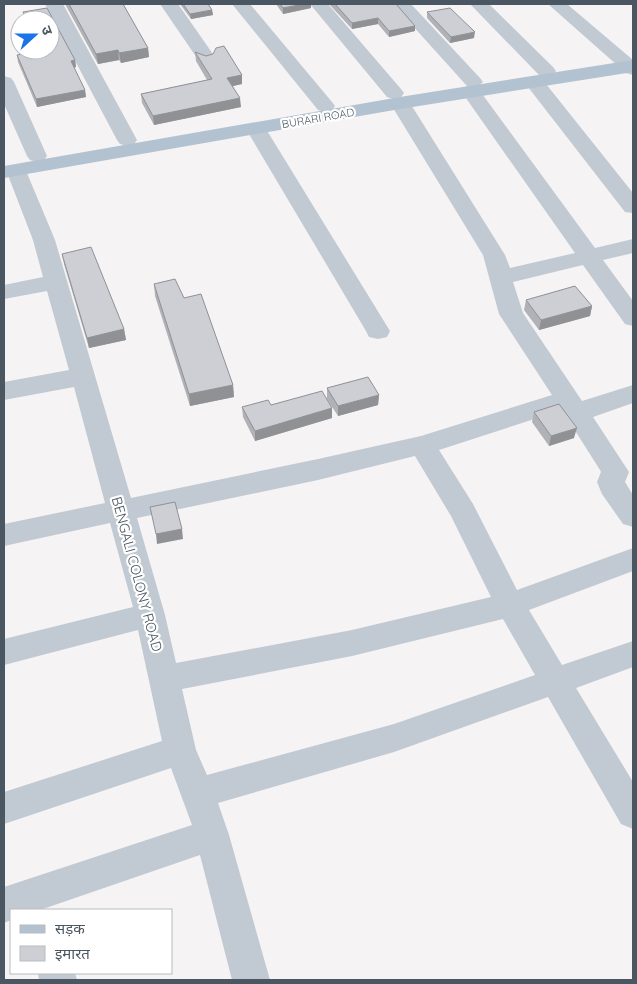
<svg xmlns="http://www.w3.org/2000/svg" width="637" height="984" font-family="Quicksand,'Noto Sans Devanagari',sans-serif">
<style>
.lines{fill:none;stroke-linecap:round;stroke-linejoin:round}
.minor{fill:#c1cad2;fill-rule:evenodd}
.major{fill:#b3c2d1;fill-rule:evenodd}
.wall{fill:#b0b2b7}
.shaded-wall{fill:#909195}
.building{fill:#cdcfd5;stroke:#909195}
.labels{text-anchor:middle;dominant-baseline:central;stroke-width:4.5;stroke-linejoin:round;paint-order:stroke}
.far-street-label{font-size:11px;fill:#4a5661;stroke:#fff}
.street-label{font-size:14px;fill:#4a5661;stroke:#fff}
</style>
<rect width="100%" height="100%" fill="#f5f3f3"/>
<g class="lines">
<path class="minor" d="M45,4h18l74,136 -3,4 -7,2 -7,-2 -3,-4z
M160,4h18l37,53 -2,4 -7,2 -7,-2z
M232,4h18l82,98 3,4 -3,4 -7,2 -7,-2z
M310,4h18l73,85 3,4 -3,4 6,2 3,4 95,152 5,13 65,-15 -114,-162 6,-5 -74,-82h18l69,74 3,4 -6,5 118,161 38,-9v14l-30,7 30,41v25l-8,-2 -42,-59 -70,17 10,31 59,88 51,-16v18l-40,14 36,55 -4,10 8,13v32l-10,-3 -21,-30 -5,-12 4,-10 -1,-2 -38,-60 -123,40 34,54 44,86 116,-42v23l-104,39 33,55 71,-24v26l-57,21 57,94v47l-12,-5 -73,-127 -154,55 -176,51 11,32 41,145h-38l-32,-125 -160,55h-29v10l-7,3v-36l188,-62 -21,-57 -167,56v-32l158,-51 -24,-111 -134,35v-26l129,-32 -23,-84 -106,23v-22l101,-21 -31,-116 -70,13v-18l65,-12 -22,-79 -43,8v-14l39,-8 -10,-37 -27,-70 4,-4 7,-2 7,2 31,74 76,258 187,-39 103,-23 131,-41 -53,-81 -16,-59 -93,-152 3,-4 -6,-2zM415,456l36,60 40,81 -139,33 -176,33 -11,-48 -28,-97 181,-38zM503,619l32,56 -141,49 -187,51 -11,-25 -14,-61 170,-33z
M470,4h19l64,63 3,4 -3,4 -7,2 -7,-2z
M548,4h19l66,56v15l-7,-2z
M4,76l7,2 3,4 33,74 -3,4 -7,2 -7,-2 -3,-4 -23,-52z
M535,77l7,2 91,114v20l-8,-1 -97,-125 -3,-4 3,-4z
M256,123l7,2 3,4 124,202 -3,6 -9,2 -9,-2 -3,-6 -120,-202 3,-4z
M38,973h37l2,7h-38z"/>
<path class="major" d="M633,60v12l-233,37 -396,69v-12l396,-69z"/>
</g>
<path class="wall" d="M65,4h58l25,44 1,9 -28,6 -2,-3 -21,4z
M180,4h28l4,6 1,5 -22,4z
M276,4h35v4l-28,6z
M329,4h67l19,22v5l-26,6 -11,-13 -26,5z
M47,8l28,52 1,7 -2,1 11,22 1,7 -49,10 -19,-45 -1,-7 20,-4 -1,-1h14v-30h-26l-1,-8z
M427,12l47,26 -24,5 -23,-25z
M195,52l47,23v9l-9,2 8,21 -87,18 -12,-22 -1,-9 66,-14 -11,-19z
M62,254l62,75 2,11 -37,8 -25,-84z
M154,284l30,14 49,87 1,12 -44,9 -35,-110z
M526,300l66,6 -2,10 -51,14 -15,-20z
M327,388l52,7 -1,10 -40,11 -11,-17z
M271,405l61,13 -77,23 -12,-24 -1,-10z
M534,412l40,26 -25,8 -17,-24z"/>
<path class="shaded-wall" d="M304,4h7v4l-28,6v-6z
M212,10l1,5 -22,4 -1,-5z
M378,18v6l-26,5v-6z
M415,26v5l-26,6v-6z
M475,32l-1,6 -24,5 1,-6z
M148,48l1,9 -28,6 -2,-10z
M118,50l1,10 -21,4 -2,-10z
M75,60l1,7 -4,1 -1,-7z
M242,75v9l-14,3 -1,-9z
M85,90l1,7 -49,10 -1,-8z
M240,98l1,9 -87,18 -1,-9z
M592,306l-2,10 -51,14 2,-10z
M124,329l2,11 -37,8 -2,-10z
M233,385l1,12 -44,9 -1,-12z
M379,395l-1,10 -40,11v-10z
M332,408v10l-77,23v-10z
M577,428l-3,10 -25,8 2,-10z
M182,529l1,10 -26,5 -1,-10z"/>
<path class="building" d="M69,4h54l25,44 -29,5 -1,-3 -22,4z
M183,4h25l4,6 -22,4z
M280,4h24l-21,4z
M335,4h61l19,22 -26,5 -11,-13 -26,5z
M47,8l28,52 -4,1 14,29 -49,9 -19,-44 21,-4v-1h12v-30h-24l-3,-8z
M450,8l25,24 -24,5 -24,-25z
M224,46l18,29 -15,3 13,20 -87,18 -12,-22 71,-15 -17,-27 11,4 7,-2 3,-6z
M91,247l33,82 -37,9 -25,-84z
M175,279l9,19 17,-4 32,91 -44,9 -35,-110z
M575,286l17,20 -51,14 -15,-20z
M368,377l11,18 -41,11 -11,-18z
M322,391l10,17 -77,23 -13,-24 26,-7 3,5z
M559,404l18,24 -26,8 -17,-24z
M175,502l7,27 -26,5 -6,-27z"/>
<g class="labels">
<g class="far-street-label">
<text transform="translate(318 118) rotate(-10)">BURARI ROAD</text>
</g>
<g class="street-label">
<text transform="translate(137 574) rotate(75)">BENGALI COLONY ROAD</text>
</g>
</g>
<rect width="637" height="984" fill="none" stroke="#4a5661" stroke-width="10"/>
<rect x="10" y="909" width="162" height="65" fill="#ffffff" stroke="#b7bbc0"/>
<rect x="20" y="925" width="25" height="8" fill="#b3c2d1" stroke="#b7bbc0"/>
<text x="55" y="934" font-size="15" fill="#4a5661">सड़क</text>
<rect x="20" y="946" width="25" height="15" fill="#cdcfd5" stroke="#b7bbc0"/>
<text x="55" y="959" font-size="15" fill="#4a5661">इमारत</text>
<g transform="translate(35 35) rotate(69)"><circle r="24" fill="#ffffff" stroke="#b7bbc0"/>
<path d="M0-4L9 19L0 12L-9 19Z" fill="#1a73e8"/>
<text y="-8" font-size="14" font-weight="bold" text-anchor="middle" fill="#4a5661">उ</text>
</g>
</svg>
